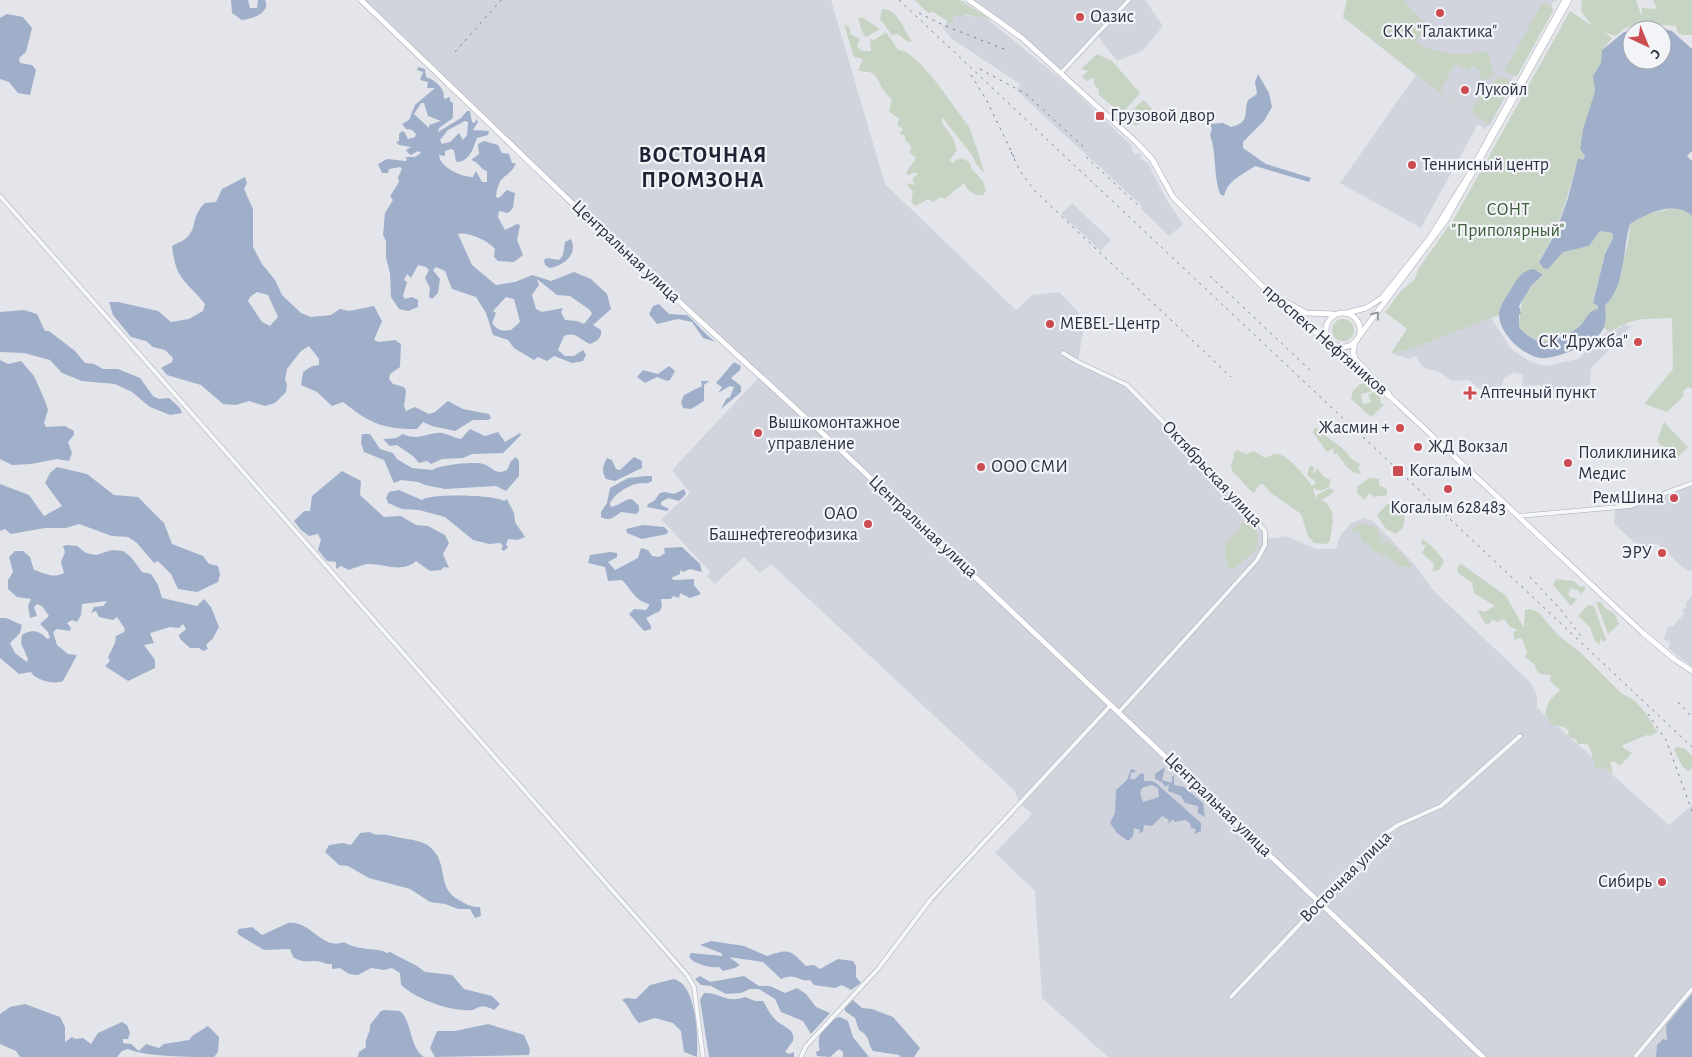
<svg xmlns="http://www.w3.org/2000/svg" width="1692" height="1057" font-family="'Alegreya Sans',sans-serif">
<style>
.built{fill:#d1d4dd}
.green{fill:#c7d4c4}
.water{fill:#9fafca;fill-rule:evenodd}
.lines{fill:none;stroke-linecap:round;stroke-linejoin:round}
.street-casing{stroke:#a8abb5;stroke-width:5}
.secondary-casing{stroke:#a8abb5;stroke-width:6}
.street{stroke:#f6f7f9;stroke-width:4}
.secondary{stroke:#fff;stroke-width:5}
.rail{stroke:#7d8394;stroke-width:1;stroke-dasharray:2.5 5;stroke-linecap:butt}
.oneway{stroke:#9598a1}
.poi-dot{fill:#cc4c52;stroke:#f3f4f8;stroke-width:2}
.labels{text-anchor:middle;dominant-baseline:central;stroke-width:4.5;stroke-linejoin:round;paint-order:stroke}
.poi-label{font-size:18px;fill:#2b3143;stroke:#f3f4f8;text-anchor:start}
.park-label{font-size:18px;fill:#3c5e39;stroke:#f3f4f8}
.street-label{font-size:18px;fill:#2b3143;stroke:#f3f4f8}
.district-label{font-size:22px;font-weight:bold;letter-spacing:1px;fill:#1d2234;stroke:#f3f4f8}
</style>
<rect width="100%" height="100%" fill="#e3e5eb"/>
<path class="built" d="M361,0h470l54,184 131,126 16,-15 27,-3 20,21 4,18 -5,31 41,18 60,57 84,91 3,11 20,-3 30,13h20l4,-13 11,-13 13,-5 9,3 42,44 18,25 98,93 6,13v12l9,8 123,109 23,-20v252h-584l-66,-59 -7,-107 -40,-38 37,-39 -12,-11 -6,-13 -243,-226 -11,9 -16,-16 -29,27 -8,-8 3,-4 -49,-53 29,-26 -18,-23 88,-94 -187,-172z
M969,0h176l18,26 -21,25 -25,10 -13,-16 -6,-10 -37,38 -23,-22z
M1347,0h212l-5,1 -3,5 2,5 -36,65h-3l-3,5 1,4 -21,39 -7,5 -6,-5 -57,104 -81,-45 76,-108 -73,-58z
M952,13l34,5 81,66 65,62 -1,3 5,6 3,-2 3,2 -3,3 9,5 18,36 17,25 -14,12 -28,-27v-4l-124,-114 3,-7 -68,-45 -9,-11z
M1072,203l39,37 -10,11 -40,-37z
M1491,318l21,32 19,12 15,4 32,-7 30,-28 12,-3 4,-4 7,3 -40,41 -1,17 -41,6 -9,-6 -18,1 1,-11 -9,-3 -10,6 -3,10 -9,1 -6,5 -17,-14 -17,1 -14,-10 -11,-2 -6,-4 -5,-9 -7,3 -18,-6 17,-3z
M1692,483v87l-3,1 -8,-5 -24,-23 -14,7 -29,-26 1,-16 16,-2z
M1692,595v72l-24,-19 2,-6 -7,-3 4,-8v-4l6,-1 11,-12 -2,-3 5,-5 -2,-2z"/>
<path class="green" d="M915,0h45l30,19 -25,-5 -4,3 -5,-2 -4,2 2,4 -3,2 -18,-11 -5,1z
M1347,0h58l7,11 14,13 -10,19c25,12 45,13 72,8l6,23 -3,4 -8,2 -5,-3 3,-6 -9,-5 -4,5 -13,-7 -15,27 38,32 -135,-106z
M1582,0h54l6,17v-9l15,1 -4,-9h39v35h-10l-4,-2 -2,-7 -22,-2 -21,2 -8,2 -9,8 -13,-4 9,6 -10,12 -1,13 -8,13 2,15 -12,38 -3,20 5,7 -2,4 -5,-2c-10,35 -18,71 -38,101l1,8 7,2 15,-17 26,-6 11,-15 12,2 1,5 -8,16 -12,49 5,3v4c-9,3 -11,8 -17,15 -6,6 -13,8 -21,12 -18,10 -27,3 -41,-10 2,-22 1,-35 23,-50l1,-4 -42,34 -2,8 -91,35 -17,3 16,-24 -22,-17 15,-20 14,-12 5,-12 36,-51 115,-206 22,15 -11,-15z
M1543,2l9,5 1,4 -36,65h-3l-10,-5z
M882,9c17,0 21,21 30,32l-1,1 -5,-1 -8,-7 -6,1c-5,-6 -7,-11 -12,-15z
M862,17l18,12 -14,8c-5,-4 -6,-12 -8,-19z
M844,24l6,4v6l10,5 -3,7 5,5h9l-1,-12 4,1 12,-8 12,18c20,-1 59,62 70,75 2,3 16,43 16,48l-8,-9 -4,-9 -30,-38v6l11,15 4,12 -8,11 5,2 1,-3 8,-2 7,5 2,6 11,12 3,10 -3,4h-7l-8,-5 -4,-7 -19,16 -4,-2 -8,5 -5,-3 -12,7 -5,-4 2,-11 -6,-5 2,-3 6,2 -3,-6 6,-5 -3,-2 -7,3 -2,-2 10,-15 -7,-6 3,-5 -7,-7v-5l-6,-1 4,-5 -6,-4 2,-7 -10,-6 3,-13c-12,-8 -12,-21 -19,-25 -5,-4 -10,-1 -15,-4l5,-11 -9,-2z
M1097,54l15,7 28,32 -18,21 -23,-19v-5l-5,-6v-5l-3,-1 -4,3 -5,-4 6,-6 -7,-2z
M1501,76l8,3 3,6 -23,39 -15,-10 -2,-4 12,-22z
M1144,100l9,10 -2,2 3,2 1,3h-8l-1,-7 -3,11 -7,5 -8,-8v-5z
M1673,208l12,3 7,5v173l-3,-2 -5,3 -1,7 -16,15 -23,-8 29,-35 -1,-51c-15,1 -36,-1 -49,7 -5,2 -9,5 -15,6l-5,-4 3,-9 -1,-13 8,-9 15,-53 2,-19 14,-9z
M1332 330a11 11 0 1 1 22 0a11 11 0 1 1-22 0Z
M1366,383l6,5 -2,4 -9,2 2,10 8,-2 -3,-7 8,-4 5,7 -1,4 4,3 -13,12 -20,-18 2,-8 7,-7z
M1664,422l24,25 -13,13 -18,-19z
M1314,428h3c9,9 16,13 25,20 5,4 9,13 17,15l1,2 -2,2 3,7c-11,0 -18,-12 -24,-21l-4,1 1,-6 -7,4 -14,-19z
M1237,450l9,4 8,-3 11,7c4,-1 8,-4 11,-4 10,-2 31,24 36,32l4,-4 -9,-7 3,-10 4,2 -1,8 4,-7 7,9 7,3 -2,7 -9,4 -7,-3 3,11 1,-4 13,-7 5,3 -14,10 5,1 6,10 1,9 -3,20 -3,3 -13,-1 -6,-7 -7,-22 -31,-22 -7,-8 -4,1 -5,8 -3,-2 -19,-20 -1,-7 3,-6 -1,-5z
M1369,478l10,1v6l8,4v6l-13,2 -5,-4 -4,7 -8,-7v-6z
M1387,504h7l11,13 -2,11 -7,6 -10,-5 -9,-14z
M1242,522h4l11,10c4,14 -2,20 -13,28 -5,4 -7,8 -14,9 -3,-4 -3,-6 -4,-11 -4,-23 12,-20 16,-36z
M1359,523l18,4 2,7 6,5 -6,-1 1,6 6,-2 9,4 2,6h4l11,14 -5,3 -1,-3h-6l-9,-7 -18,-8 -5,-8h-6l-3,-13 -3,4 -5,-2 3,-5z
M1421,539c6,1 22,18 23,23l-5,8 -6,1 1,-7 -12,-11 4,-8h-4z
M1461,564l45,32 18,32 1,-18 5,-1 8,3 20,23 23,18 40,40 13,7 11,12 11,18h3l-8,6 -4,-1 -24,10 -1,2 10,6 -12,13 -6,-5 -4,2 3,11 -11,-7 -6,3 -6,-22 -3,-4h-10v-4l-10,-4 2,-5 -5,-4 -12,-2 -7,-12 4,-12 11,-11 -10,-9 1,-6 -11,-1 -4,-4 -1,-5 -10,-8 2,-5 -6,-15 -6,3 -2,-7 4,-3 -7,-3 -6,-8 -6,3 -6,-2 -4,5 -4,-3 -7,-13 7,3 11,-6 -21,-13 -2,-10 -14,-10 -1,-5z
M1556,579l18,2 6,6 5,-1v4l-5,5 -1,-4 -8,-3 -3,6 2,3 7,2 -6,7 -18,-21z
M1596,602h6c2,8 6,7 11,11 4,3 4,7 6,11l-11,10z
M1588,605l6,1 12,34 -4,2 -1,-5 -2,8 -5,-6 -4,-12 -12,-11z
M1677,747l7,1 8,8v12l-4,3 -6,-5 -8,-17z"/>
<path class="water" d="M231,0h17l2,8h7l1,-8h7c6,13 -13,19 -23,20l-10,-7z
M7,14l16,3 9,11 -6,24 -7,6 1,5 12,2 4,5 -6,25 -12,-2 -9,-11 -9,-3v-61z
M1652,26l20,5 20,18v102l-5,5 5,5v55c-17,-16 -45,-3 -62,8 -7,22 -5,65 -25,81 1,9 2,17 -3,26 -8,13 -48,29 -62,27 -18,-3 -40,-24 -41,-43 0,-8 7,-18 11,-24 6,-11 12,-21 24,-22l9,6 -12,11 -12,20 2,7 -2,2v12c13,14 24,20 42,10 7,-4 14,-6 20,-12 6,-7 7,-14 17,-16v-3l-5,-3 12,-49 8,-16 -1,-5 -12,-2 -11,15 -26,6 -15,17 -5,-1 -4,-6 16,-28 13,-36 10,-40 5,2 2,-4 -5,-7 3,-20 12,-38 -2,-15 8,-13 1,-13 22,-18zM1632,30h30v30h-30z
M418,67l7,2 1,8c10,4 19,11 18,22l6,-2v4l3,2v15l-14,10 -1,4 23,-14 6,-7h3l2,11 3,1 1,-4 2,3 -5,8 16,1 -1,4 -11,3c-4,10 -7,24 -21,24l-2,-12 -3,-1 -6,2v5l-6,-1c1,13 23,22 34,22l3,-6 6,11h5v-11c-7,-2 -8,-9 -16,-11l8,-6 -1,-10 6,-3 14,4 4,8 7,1 3,9h4c-7,17 -17,8 -20,34l3,1 8,-8 8,3 -2,15 -5,5 -9,-2 -1,6 7,13 12,-6 3,1 -3,15 6,15 -9,7 -16,-1 -4,-4 1,-8c-6,-8 -28,-18 -37,-15l14,31 24,20 19,-3 17,-7 19,6 23,-9 17,7 16,15 4,15 -18,16 8,5c1,8 -4,11 -11,14 -10,-4 -14,-13 -26,-8l-6,14 7,6h9l9,-6 3,5 -3,6 -11,2 -18,-7 -7,5 -9,-4 -4,3 -20,-12 -6,-8 -15,-5 -7,-22 -10,-16 -24,-8 -7,-18 -9,-4 -3,3 7,9 -2,14 -6,6 -3,-2 1,-9 -5,-10 4,-8 -3,-3 -8,-2 -7,13 -4,-4 -3,6 3,2 -4,14 2,3 7,-2 6,3v7l-10,4 -9,-2 -8,-12 -1,-24 -4,-15v-17l-3,-6 2,-22 8,-13 -3,-4 9,-14 -1,-5 4,-8 -2,-2 -11,2 -1,4h-6l-4,-9 9,-5 19,2 1,-2 -2,-2h10l6,-4 -3,-2 -7,4 -3,-2 -2,-3 5,-3 -12,-2 -3,-3 3,-1v-7l3,-3 3,2 3,6 7,-2 1,-3 -4,-4 -6,-1 -4,-5 7,-4 6,-15 20,-17h-8l1,-6 -8,-2 3,-8 -6,-2zM421,103h3l4,13 13,5 -12,4v3l-15,-14zM465,121l3,1 -1,13 -4,5 -4,-7 -9,9 -8,2 -2,-4 8,-10zM537,279l20,16 13,1 20,14 2,4 -8,10 -7,-3 -12,-1 -4,-8 2,-4 -21,4 -6,-3 -4,-14 7,-10zM506,297l8,2 6,23 -9,8c-9,1 -13,1 -19,-7l4,-10 -3,-2z
M1258,74l11,19 3,14 -8,14 -21,21v6l23,16 45,14 -2,4 -54,-16c-13,9 -27,14 -31,30l-4,-2c-7,-19 -3,-40 -10,-59l2,-7 -4,-4 15,-1 8,4c20,-5 12,-13 17,-27l9,-6 -2,-12z
M245,177l2,6 -3,6 9,20v38l9,17 13,16 7,15 19,18 10,4 20,-2 9,-6 9,2 25,-5 8,15 -8,19 5,2 16,-2 6,4 -1,23 -10,7 -1,5 4,5 11,3 2,4 -2,15 2,5 9,-4 14,7 6,-2 13,-11 15,8 26,5 2,4 -3,2h-15l-18,11 -23,-5 -9,-4 -6,7h-4c-32,0 -46,-8 -70,-27l-11,4 -15,-14 -16,-7 2,-13 9,-6 7,-1v-6l-10,-13 -8,5 -14,18 -2,10 2,6 -1,7 -11,11 -10,3 -16,-5 -13,4 -13,-1 -22,-19 -34,-10 -6,-7 11,-6 1,-4 -8,-8 -12,-3 -7,-6 -15,-4 -18,-22 -4,-13h9l40,9 13,11 18,-3 14,-8 2,-7c-20,-25 -29,-23 -33,-58 6,-4 12,-4 17,-11 8,-9 2,-18 16,-32l11,-1 6,-13zM257,292l11,3 10,22 -8,9 -8,-4 -14,-21 2,-4z
M571,239c7,16 -7,26 -21,29l-5,-3 -1,-5 3,-2 12,2 4,-5 2,-13z
M659,304l10,10 18,1c11,9 17,19 29,27l-13,-4 -11,-16 -14,-3 -21,5 -8,-10 4,-8z
M24,310l13,4 8,17h4l26,20 10,12 9,1 9,5h15l22,9 13,18 6,3 10,-1 11,10 2,5 -12,2 -20,-8 -18,-15 -17,-8 -33,-3 -20,-8 -12,-13 -26,-7 -24,-1v-40z
M0,360l8,4 13,-3 13,15 11,25 3,9 -4,13 2,4 19,-1 9,5v4l-6,7 4,11 -3,8 -12,-2 -26,5 -19,1 -12,-6z
M734,362l7,4 -1,4 -9,8 10,8v6l-20,17 5,-10 4,-2 4,-10 -4,-1 -12,7 4,-6 -6,-4z
M669,366l6,5 -5,9 -3,1 -10,-4 -12,6 -8,-6 6,-7 15,4z
M701,381h8l-5,4v16l-13,8 -8,-1 -2,-6 3,-7 18,-9z
M470,429l15,7 13,-4 7,10 15,-9 1,2 -18,18 -31,1 -9,4 -21,1 -11,5 -4,-3 -8,2 -5,-6 -17,-12 -7,1 -7,-7 13,-1 7,-4c16,8 28,-3 39,-1 6,1 12,5 19,6z
M362,434h8l10,15 13,4 4,6 15,9 20,2c7,-5 47,-10 54,-5 8,4 10,10 21,5l4,-9 5,-4 3,4v15l-13,15 -10,-5 -51,3 -20,-4 -7,-3 -17,-2 -7,3 -10,-23 -20,-8 -3,-9z
M634,457l8,4v7l-27,13 -9,-2c-5,-8 -3,-14 1,-21l5,2 4,9 4,1z
M57,467l30,7 27,21 24,2 26,26 8,21 31,12 6,8 9,2 2,8 -2,8 -21,10 -19,-3 -7,-15 -13,-13 -4,2 -17,-20 -9,-6 -16,-1 -33,-12 -13,4h-21l-34,6 -6,-5 -5,2v-47l29,11 15,21 18,-10 -17,-23 5,-10z
M342,471l19,10 -1,14 24,22 17,-1 15,9 12,1 17,9 4,8 -6,11 6,14 -5,-1 -3,3 -11,1 -14,-10c-15,13 -32,2 -49,3 -5,1 -13,4 -18,6l-8,-4 -5,3v-7l-9,-1 -9,-11 3,-10 -3,-6 -9,2 -8,-6 -7,-9 10,-10h6l2,-15z
M646,476h6v5c-6,4 -10,1 -16,3 -9,2 -23,11 -26,20l1,3c8,-1 13,-8 21,-8l7,7v5l-3,3 -15,-2c-7,5 -11,10 -20,5v-5l6,-9 3,-15 18,-10z
M684,489l2,5 -7,7 -11,-3 -7,4v3l8,4 -2,2 -20,-4 1,-3 6,-3 6,-8 5,-1 9,2z
M399,490l23,10c8,-7 74,-5 82,1l3,-2 7,14 1,9 10,15 -8,3 -9,-1 -2,6 2,2 -4,4 -3,-2 2,-3 -3,-3 -11,1 -16,-4 -28,-23 -26,-7 -17,-1 -14,-6 -2,-5 3,-6z
M643,525l21,2 4,4 -1,3 -25,5 -15,-6 -1,-4z
M67,545l10,1 9,7 10,2 16,-5 11,1 8,6 11,15 9,2 7,11 4,13 35,8 7,-7 7,8 8,20 -6,11 -7,7 2,4 -5,2 -4,-3h-9l-10,-9 -1,-4 7,-6 -3,-5 -4,4 -9,-1 -20,6 4,10 -10,2 11,15v8l-27,13 -23,-15 5,-5 -2,-4 7,-14 1,-7 8,-4 1,-3 -8,-12 -4,3 -14,-3 -3,-6 -5,2 3,-6 9,-1 4,-5 -25,3 -1,11 -4,7 -5,-2 -5,3 4,5 -1,3 -13,-2 -4,3 4,13 11,9 9,1 -14,26c-8,4 -28,-1 -32,-9l-12,2 -19,-16v-40h6l16,7 -2,8 -10,10 5,10 12,9 1,-3 -7,-16 1,-8c8,-6 18,-5 25,4l3,-1 -2,-6 -8,-8 9,-8 -7,-10 -5,-2 -3,3 3,9 -7,2 -2,-12 3,-7 -14,-2 -9,-8v-9l5,-8 -4,-15 6,-6h8l7,6 4,13c11,3 18,9 30,3l-3,-11 4,-10 -2,-6z
M682,547l18,17 2,8 -12,-3 -7,3 -3,-2v4l-9,4 3,2 20,-1v6l7,9 -11,4 -10,-5 -1,5 -6,-2 -2,3h-10l1,7 -2,5 -14,7 5,8v3l-7,2 -15,-17 5,-5 12,1 3,-4v-2c-15,-4 -17,-14 -27,-24l-14,1 -3,-14 -17,-4 2,-8 20,-3 7,1v4l-9,5 7,8 23,-12 3,-10 7,2 4,6 7,1 6,-4 -1,-5z
M1165,767l-3,13 10,3v-6l2,-2v10l10,2 19,16 2,14 -7,-4v-7l-13,-3 -4,-7 -13,-5 1,-7 -4,3 -3,-5 -7,-3v-5z
M1131,769l6,2 -6,2 -1,6h5l6,-6 3,1v7h8l4,2 45,40v8l-7,3 2,-5 -5,-1 -1,-5 -5,-3 -10,2 -2,-3 -5,5 1,-4 -7,-4 -10,10 -8,-1 -1,7 -4,1 1,-3 -6,-2 -1,8 -5,5 -11,-8 -7,-10 5,-10 1,-23 11,-10zM1152,785l6,3 1,9 -16,5 -3,-9 2,-5z
M370,832c7,5 11,1 18,3 13,4 33,4 42,12 20,17 5,40 29,53 7,4 13,8 21,7l1,9 -6,2 -5,-9h-12l-13,-5 -15,-2 -20,-13 -41,-11 -21,-12 -9,-1 -14,-13 4,-7 14,-2 8,2 9,-12z
M288,923c23,-3 34,28 56,19 16,10 34,5 43,11l3,-1 27,14 8,6 27,3 12,14 28,7 8,8 -6,6c-10,-5 -12,-5 -21,0 -22,2 -55,-10 -72,-25l-1,-12 -8,-5 -8,2 -13,-2 -13,7 -9,-1 -9,-6 -8,1v-5c-7,1 -10,-3 -16,-3 -9,0 -13,2 -23,-4l-3,-8 -26,1 -25,-15 -2,-3 2,-3 13,-2 10,8z
M711,941l33,5 23,10c23,-8 23,-6 39,10l8,-1 6,4 18,-10 15,2 3,5v11l5,6 -10,7 -9,-5 -7,3 -21,-3 -4,-5c-13,2 -12,-8 -29,-1l-18,-17 -34,-5 11,8 -5,3 -12,3 -4,-4c-9,1 -18,-2 -26,-6l-4,-4 2,-4 32,3 -2,-3 -21,-8z
M700,976l10,6 34,-6 15,10h11l15,7 12,-5 9,6 10,13 14,6 -19,21 -8,-13 -22,-9 -6,-13 -16,-10h-9l-9,4 -15,1 -15,-8 -10,-1 -6,-6z
M674,979c23,6 24,58 23,78l-13,-5 -3,-21 -8,-8 -18,-5 -16,5c-8,-8 -9,-16 -17,-23l4,-2 10,1 14,-14z
M704,993c17,-1 21,11 41,4l10,4h8c4,6 6,12 11,17 6,9 22,9 19,23l-8,11 4,2 5,-2v5h-85l-9,-57z
M1692,994v63h-36l1,-12 6,-6 4,1 -1,-15z
M853,1000l9,8 10,1 21,8 27,31 -6,9h-13l-2,-2 -26,-4c-7,-10 -1,-13 -14,-21l-4,-12 -10,-7v-3z
M25,1004l35,13 5,10v15l7,-5 3,2 8,-1 8,6 7,-11 24,-11 5,3 3,8 -2,6h-5v4l8,1 8,7 7,-7 13,4 5,-4 25,-4 3,-4 16,-10 11,11 -1,15 -4,5c-24,0 -67,0 -86,-8l-6,2 -5,6h-97l-4,-6 -16,-7v-30l10,-7z
M385,1010l15,1c13,12 9,36 24,46h-66l1,-5 7,-5c-2,-8 5,-14 4,-22l11,-14z
M840,1017l8,4 5,16 16,20h-26v-5l-4,-3 -9,8 -13,-1 -1,-4 4,-2c-5,-12 5,-30 20,-33z
M488,1024l36,11 6,14 -1,6 -94,2 -5,-9 7,-17h18z"/>
<g class="lines">
<defs>
<path id="street" d="M1061,73l68,-73
M0,196l687,779 7,12 9,70
M1063,353l15,9 49,23 104,106 34,40v14l-8,15 -138,152
M1517,516l114,-10 61,-23
M1231,997l154,-163 13,-9 43,-19 79,-70
M801,1057l5,-11 72,-77 53,-70 180,-194
M1635,1057l57,-68"/>
<path id="secondary" d="M361,0l212,204 272,250 638,603
M969,0l53,38 114,104 16,17 21,38 88,88 135,117 247,231 31,26 18,12
M1284,301l22,12 28,1
M1326 330a17 17 0 1 1 34 0a17 17 0 1 1-34 0Z
M1346,313l20,-5 16,-10 47,-59 38,-61 98,-178
M1357,339l89,-119 123,-220
M1355,342l-2,10 2,7 34,35"/>
</defs>
<use href="#street" class="street-casing"/>
<use href="#secondary" class="secondary-casing"/>
<use href="#street" class="street"/>
<use href="#secondary" class="secondary"/>
<path class="rail" d="M899,0l793,747
M919,13l24,12 66,26
M455,52l46,-52
M980,69l46,25 61,56
M971,75l15,24 28,58
M1011,152l9,19 15,20 196,186
M1086,157l55,51
M1210,276l101,95
M1530,577l31,33 20,26
M1678,702l14,15
M1648,714l18,26 26,71"/>
</g>
<defs><path id="oneway-chevron" d="M-2-3.5L2.5 0L-2 3.5" fill="none" stroke-width="1.6" stroke-linecap="round" stroke-linejoin="round" transform="scale(1.25)"/></defs>
<use class="oneway" href="#oneway-chevron" transform="translate(1376 315) rotate(-52)"/>
<g class="poi-dot">
<circle cx="1440" cy="13" r="5"/>
<circle cx="1080" cy="17" r="5"/>
<circle cx="1465" cy="90" r="5"/>
<rect x="1095" y="111" width="10" height="10" rx="2.5"/>
<circle cx="1412" cy="165" r="5"/>
<circle cx="1050" cy="324" r="5"/>
<circle cx="1638" cy="342" r="5"/>
<path d="M1467.5 385.5h5v5h5v5h-5v5h-5v-5h-5v-5h5z"/>
<circle cx="1400" cy="428" r="5"/>
<circle cx="758" cy="433" r="5"/>
<circle cx="1418" cy="447" r="5"/>
<circle cx="1568" cy="463" r="5"/>
<circle cx="981" cy="467" r="5"/>
<rect x="1392" y="465" width="12" height="12" rx="2.5"/>
<circle cx="1448" cy="489" r="5"/>
<circle cx="1674" cy="498" r="5"/>
<circle cx="868" cy="524" r="5"/>
<circle cx="1662" cy="553" r="5"/>
<circle cx="1662" cy="882" r="5"/>
</g>
<g class="labels">
<g class="poi-label">
<text x="1090" y="17">Оазис</text>
<text x="1440" y="32" text-anchor="middle">СКК "Галактика"</text>
<text x="1475" y="90">Лукойл</text>
<text x="1110" y="116">Грузовой двор</text>
<text x="1422" y="165">Теннисный центр</text>
<text x="1060" y="324">MEBEL-Центр</text>
<text x="1628" y="342" text-anchor="end">СК "Дружба"</text>
<text x="1480" y="393">Аптечный пункт</text>
<text x="768" y="423">Вышкомонтажное<tspan x="768" dy="21">управление</tspan></text>
<text x="1390" y="428" text-anchor="end">Жасмин +</text>
<text x="1428" y="447">ЖД Вокзал</text>
<text x="1578" y="453">Поликлиника<tspan x="1578" dy="21">Медис</tspan></text>
<text x="991" y="467">ООО СМИ</text>
<text x="1409" y="471">Когалым</text>
<text x="1664" y="498" text-anchor="end">РемШина</text>
<text x="1448" y="508" text-anchor="middle">Когалым 628483</text>
<text x="858" y="514" text-anchor="end">ОАО<tspan x="858" dy="21">Башнефтегеофизика</tspan></text>
<text x="1652" y="553" text-anchor="end">ЭРУ</text>
<text x="1652" y="882" text-anchor="end">Сибирь</text>
</g>
<g class="park-label">
<text x="1508" y="210">СОНТ<tspan x="1508" dy="21">"Приполярный"</tspan></text>
</g>
<g class="street-label">
<text transform="translate(626 252) rotate(43)">Центральная улица</text>
<text transform="translate(1325 340) rotate(41)">проспект Нефтяников</text>
<text transform="translate(1212 474) rotate(47)">Октябрьская улица</text>
<text transform="translate(923 527) rotate(43)">Центральная улица</text>
<text transform="translate(1218 805) rotate(44)">Центральная улица</text>
<text transform="translate(1346 877) rotate(-45)">Восточная улица</text>
</g>
<g class="district-label">
<text x="703" y="155">ВОСТОЧНАЯ<tspan x="703" dy="25">ПРОМЗОНА</tspan></text>
</g>
</g>
<g transform="translate(1647 45) rotate(136)"><circle r="24" fill="#f3f4f8" stroke="#a3a6b0"/>
<path d="M0-4L9 19L0 12L-9 19Z" fill="#cc4c52"/>
<text y="-8" font-size="14" font-weight="bold" text-anchor="middle" fill="#2b3143">С</text>
</g>
</svg>
